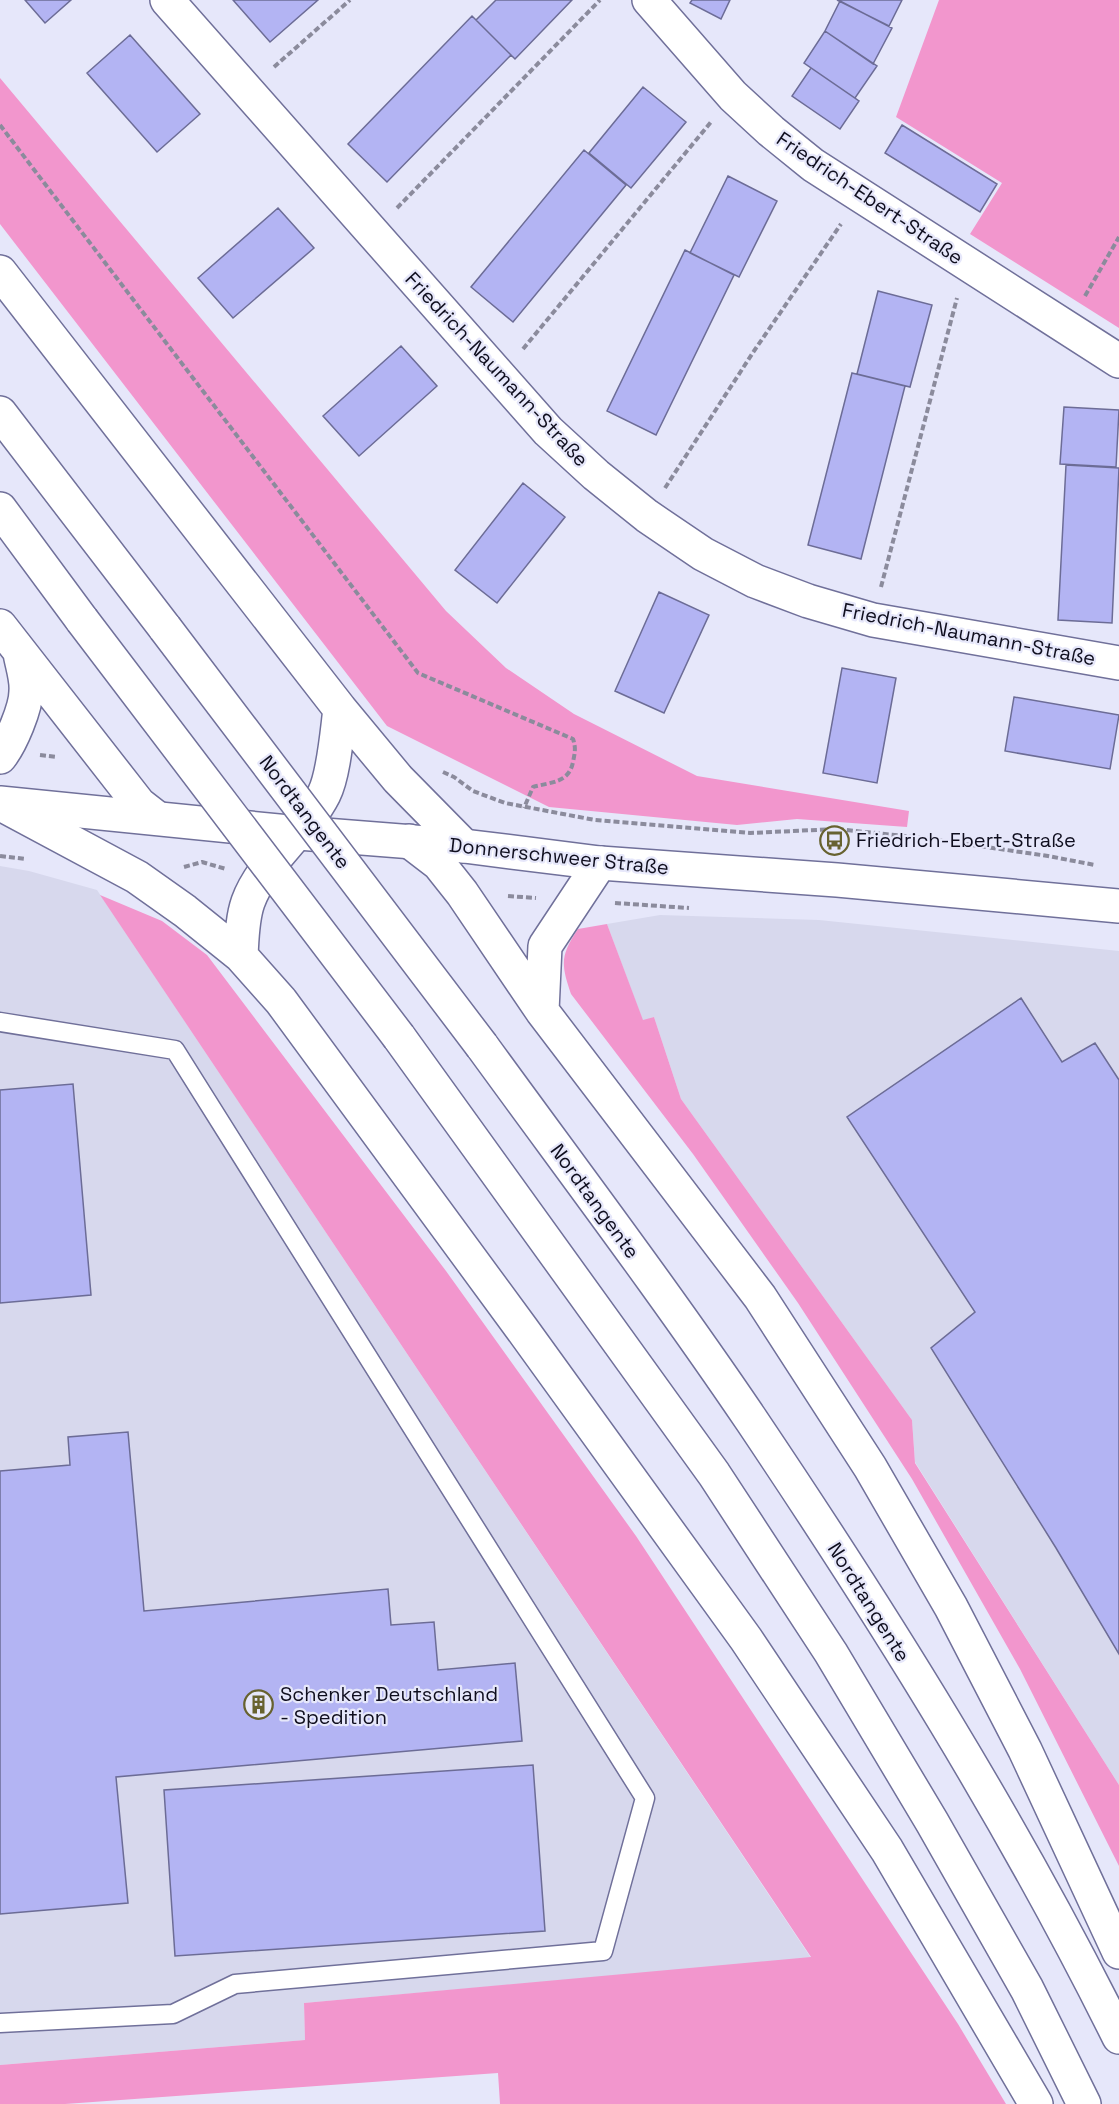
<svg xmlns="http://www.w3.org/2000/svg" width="1119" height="2104" font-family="'Space Grotesk',sans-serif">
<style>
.built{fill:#d7d8ed}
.green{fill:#f296cd}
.building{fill:#b3b4f3;stroke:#6c6c96;stroke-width:1.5}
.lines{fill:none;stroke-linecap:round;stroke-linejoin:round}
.service-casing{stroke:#70709a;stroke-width:21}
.minor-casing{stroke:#70709a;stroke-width:36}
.secondary-casing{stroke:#70709a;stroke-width:36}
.trunk-casing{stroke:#70709a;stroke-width:36}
.path{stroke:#8b8b9c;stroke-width:4;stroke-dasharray:6 3;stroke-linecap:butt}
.service{stroke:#fff;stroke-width:18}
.minor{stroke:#fff;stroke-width:33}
.secondary{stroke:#fff;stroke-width:33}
.trunk{stroke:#fff;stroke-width:33}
.trunk-bridge-casing{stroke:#70709a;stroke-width:36;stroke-linecap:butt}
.trunk-bridge{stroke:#fff;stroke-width:33}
.labels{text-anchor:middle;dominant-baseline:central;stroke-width:4.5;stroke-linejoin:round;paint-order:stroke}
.street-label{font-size:20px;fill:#0f0e1e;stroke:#e6e7fa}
.poi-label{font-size:20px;fill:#0f0e1e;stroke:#e6e7fa;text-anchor:start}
</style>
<rect width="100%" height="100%" fill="#e6e7fa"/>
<path class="built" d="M0,866l29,5 68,19 714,1068 -507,45 1,37 -305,25z
M660,915l159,5 300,31v834l-204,-323 -3,-42 -231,-321 -27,-82 -11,4 -36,-97z"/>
<path class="green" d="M939,0h180v328l-149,-94 32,-51 -106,-66z
M0,78l446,533 60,57 68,46 123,62 212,35 -2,16 -110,-8 -60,6 -188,-18 -162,-81 -387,-502z
M100,895l62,26 45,34 239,316 190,265 322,488 48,80h-506l-2,-31 -433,31h-65v-39l305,-25 -1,-37 507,-46z
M607,924l36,96 11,-3 27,82 231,321 3,43 204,322v81l-99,-197 -108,-190 -114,-176 -105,-149 -122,-160c-10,-30 -11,-38 7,-65z"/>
<path class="building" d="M25,0h46l-26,23z
M233,0h85l-48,42z
M496,0h76l-57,59 -39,-39z
M692,0h38l-9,19 -31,-16z
M837,0h65l-13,26z
M840,1l52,27 -19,36 -48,-33z
M472,16l39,39 -124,127 -39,-38z
M825,31l52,35 -22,32 -51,-35z
M130,35l70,79 -43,38 -70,-79z
M811,68l48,33 -19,28 -48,-33z
M643,87l43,35 -55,66 -42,-35z
M902,125l95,59 -17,28 -95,-59z
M584,150l42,35 -113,137 -42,-35z
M728,176l49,25 -38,76 -49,-24z
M278,208l36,40 -81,70 -35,-40z
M685,250l49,25 -78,160 -49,-24z
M878,291l54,14 -22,82 -53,-13z
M401,346l36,40 -78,70 -36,-40z
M852,373l53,13 -44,173 -53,-14z
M1064,407l55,3 -3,57 -56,-3z
M1066,465l53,3 -7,155 -54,-3z
M523,483l42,34 -68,86 -42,-33z
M659,592l50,23 -45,98 -49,-22z
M842,668l54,10 -19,105 -54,-10z
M1014,697l105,18 -9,54 -105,-18z
M1021,998l41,64 33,-19 24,37v574l-63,-106 -125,-200 44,-36 -128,-195z
M73,1084l18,211 -91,8v-213z
M128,1432l16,179 244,-22 3,36 43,-3 4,48 77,-7 7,78 -406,36 12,126 -128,11v-443l70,-6 -2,-28z
M533,1765l12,166 -370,25 -11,-166z"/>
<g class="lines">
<defs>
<path id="service" d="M0,1022l175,28 470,748 -42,153 -368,33 -62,30 -173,9"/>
<path id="minor" d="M167,0l381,431 48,44 51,41 56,38 52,27 53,20 65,19 246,43
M649,0l84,96 38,35 42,34 306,196"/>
<path id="secondary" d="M0,803l299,30 165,13 136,17 237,17 282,26"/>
<path id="trunk" d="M0,272l340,437 58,70 66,67
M0,413l165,215
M0,509l82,111
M0,626l139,178 18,14
M0,757c11,-14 26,-49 26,-66 1,-12 -4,-26 -6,-38
M1,804l136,73 48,34 56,45 40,45 241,328 224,310 141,211 149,254
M409,841l30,23 23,29 80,118 218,286 110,170 81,140 74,143 94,202
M241,956c1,-17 1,-37 7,-54 14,-39 56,-69 76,-108 10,-20 13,-62 16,-85
M542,1011l3,-65 55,-83
M399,1037l315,437 117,179 101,169 95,167 57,115
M482,1046c91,125 184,248 270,375 133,198 261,402 367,616"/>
</defs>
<use href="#service" class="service-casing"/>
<use href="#minor" class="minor-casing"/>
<use href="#secondary" class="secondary-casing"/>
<use href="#trunk" class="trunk-casing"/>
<path class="path" d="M274,67l76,-67
M0,125l418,548 155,66c3,9 2,13 0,23 -4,21 -22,20 -40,25l-9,21
M397,208l203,-208
M1085,296l34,-59
M523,349l188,-227
M665,488l89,-137 87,-127
M881,587l76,-289
M40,755l17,2
M443,772l11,5 19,14 32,12 90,17 155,13 86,-4 88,9 124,18 47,9
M0,856l26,3
M184,867l18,-5 24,7
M508,896l28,2
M615,903l74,5"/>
<use href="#service" class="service"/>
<use href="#minor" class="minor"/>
<use href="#secondary" class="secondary"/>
<use href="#trunk" class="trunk"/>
<defs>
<path id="trunk-bridge" d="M82,620l317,417
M165,628l317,418"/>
</defs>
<use href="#trunk-bridge" class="trunk-bridge-casing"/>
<use href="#trunk-bridge" class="trunk-bridge"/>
</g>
<defs>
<symbol id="bus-ring" viewBox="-11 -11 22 22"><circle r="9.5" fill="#e6e7fa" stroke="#67622f" stroke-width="1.5"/><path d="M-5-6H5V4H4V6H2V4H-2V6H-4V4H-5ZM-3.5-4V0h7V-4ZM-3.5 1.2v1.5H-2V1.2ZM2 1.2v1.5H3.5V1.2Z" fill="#67622f"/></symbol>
<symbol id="building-ring" viewBox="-11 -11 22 22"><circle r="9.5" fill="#e6e7fa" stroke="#67622f" stroke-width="1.5"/><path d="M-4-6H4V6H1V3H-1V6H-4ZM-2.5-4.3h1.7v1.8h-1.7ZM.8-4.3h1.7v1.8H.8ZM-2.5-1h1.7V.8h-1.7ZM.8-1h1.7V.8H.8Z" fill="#67622f"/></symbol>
</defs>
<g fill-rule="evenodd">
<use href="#bus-ring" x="818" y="824" width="33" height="33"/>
<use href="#building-ring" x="242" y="1688" width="33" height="33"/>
</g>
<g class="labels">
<g class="street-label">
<text transform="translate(870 198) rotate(34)">Friedrich-Ebert-Straße</text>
<text transform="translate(497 369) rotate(47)">Friedrich-Naumann-Straße</text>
<text transform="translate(969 634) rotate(11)">Friedrich-Naumann-Straße</text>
<text transform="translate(305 812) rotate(53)">Nordtangente</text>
<text transform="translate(559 856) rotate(6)">Donnerschweer Straße</text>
<text transform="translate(595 1201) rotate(54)">Nordtangente</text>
<text transform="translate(869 1602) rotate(58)">Nordtangente</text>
</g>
<g class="poi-label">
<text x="856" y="840">Friedrich-Ebert-Straße</text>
<text x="280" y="1694">Schenker Deutschland<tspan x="280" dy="23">- Spedition</tspan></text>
</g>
</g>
</svg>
